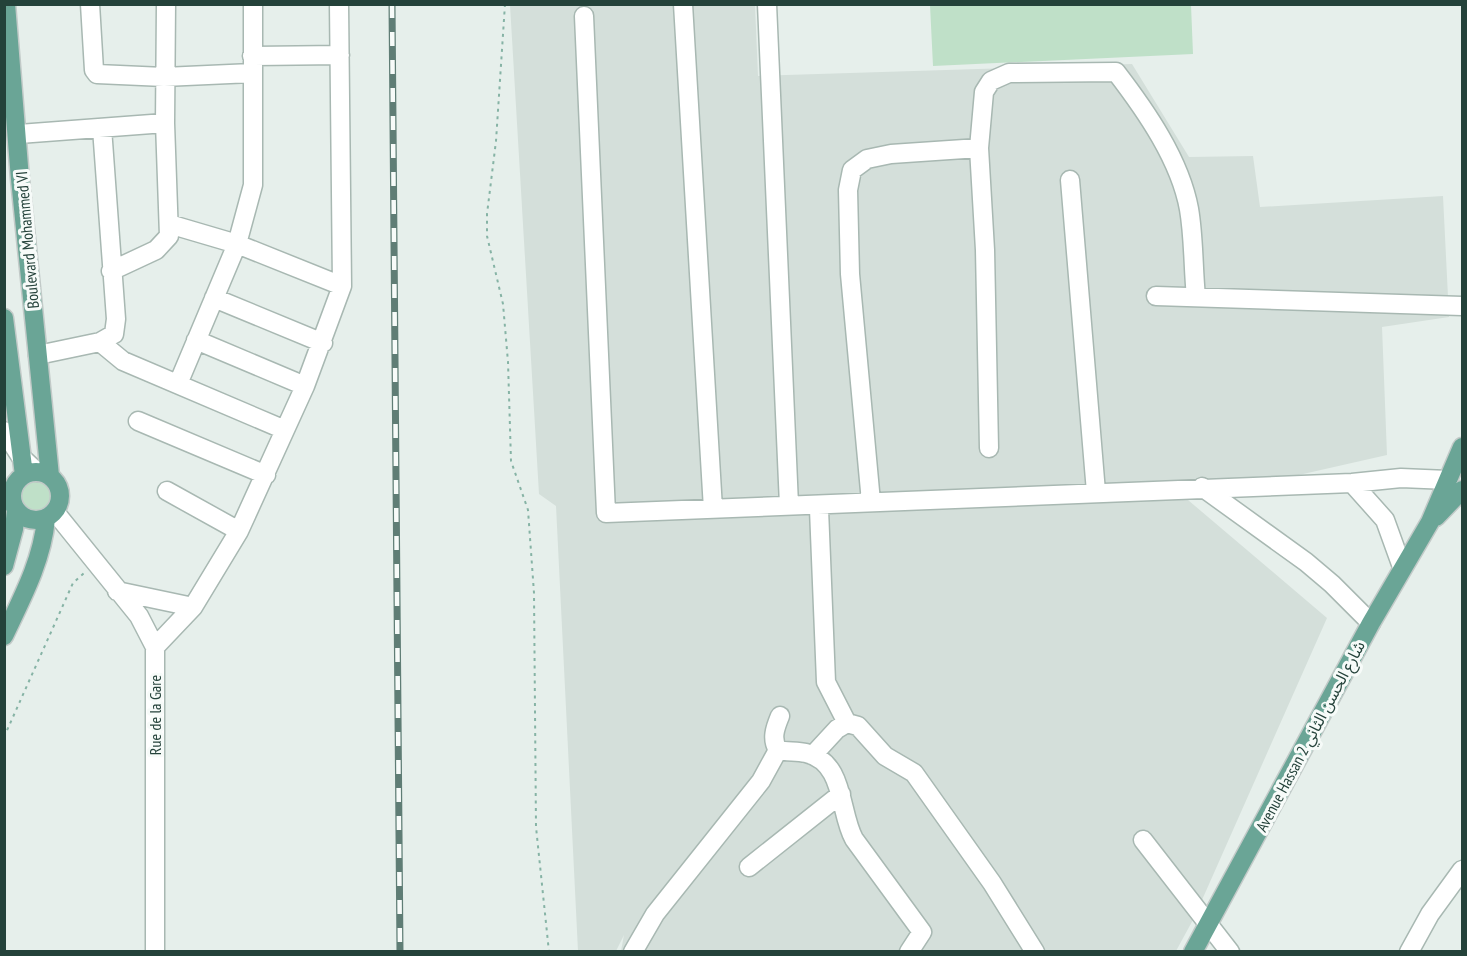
<svg xmlns="http://www.w3.org/2000/svg" width="1467" height="956" font-family="'PT Sans Narrow','Noto Sans Arabic',sans-serif">
<style>
.built{fill:#d4dfda}
.green{fill:#bfe0c8}
.lines{fill:none;stroke-linecap:round;stroke-linejoin:round}
.minor-casing{stroke:#a8b8b2;stroke-width:21}
.major-casing{stroke:#c2cac8;stroke-width:21}
.path{stroke:#86b3a5;stroke-width:2;stroke-dasharray:3 4.5;stroke-linecap:butt}
.minor{stroke:#fff;stroke-width:18}
.major{stroke:#6aa596;stroke-width:18}
.rail-casing{stroke:#5f7d75;stroke-width:7}
.rail{stroke:#f7fbf9;stroke-width:4.5;stroke-dasharray:14;stroke-linecap:butt}
.labels{text-anchor:middle;dominant-baseline:central;stroke-width:6;stroke-linejoin:round;paint-order:stroke}
.street-label{font-size:16px;fill:#24423a;stroke:#f7fbf9}
</style>
<rect width="100%" height="100%" fill="#e6efeb"/>
<path class="built" d="M510,5h245l3,71 374,-12 57,93 64,-1 7,51 183,-11 6,121 -67,10 5,128 -199,45 139,118 -133,300 -18,33h-555l3,-16 -8,16h-38l-22,-445 -17,-12z"/>
<path class="green" d="M930,5h261l2,49 -260,12z
M19 497a16 16 0 1 1 32 0a16 16 0 1 1-32 0Z"/>
<g class="lines">
<defs>
<path id="minor" d="M90,4l4,66 3,4 67,3 88,-4
M683,4l30,505
M767,4l22,501
M584,16l22,497 746,-30 49,-5 47,2
M252,56l88,-1
M19,134l146,-11
M1070,180l26,312
M169,224l68,20 105,42
M111,271l45,-21 13,-14 -4,-113 1,-119
M1156,296l306,10
M214,298l109,45
M196,340l109,46
M100,342l23,19 162,69
M38,355l62,-13 14,-8 2,-15 -14,-191
M178,384l59,-140 16,-59v-181
M138,421l128,54
M4,431l17,26 16,15
M989,448l-4,-198 -6,-102 5,-56 7,-11 18,-8 107,-1c30,39 64,88 73,137 5,29 4,59 7,88
M1352,483l33,37 17,47
M1202,487l104,75 26,22 39,39
M167,491l72,40
M871,502l-21,-228 -2,-84 4,-20 15,-11 24,-5 88,-6
M819,509l7,173 21,41
M55,512l84,104 16,31v305
M117,591l76,16
M155,647l38,-40 46,-76 66,-145 37,-100 -3,-282
M778,750c9,2 19,1 28,3 39,9 33,59 48,86l68,93 -13,20
M778,750c-7,-11 -3,-22 2,-34
M813,755l24,-26 10,-6 11,3 27,30 29,17 78,110 43,69
M1143,840l87,112
M749,867l92,-73
M633,952l22,-38 106,-133 17,-31
M1409,952l21,-38 32,-44"/>
<path id="major" d="M6,4l14,175 30,297
M4,318l20,157
M12 496a24 24 0 1 1 48 0a24 24 0 1 1-48 0Z
M1436,517l26,-27
M4,566l10,-37 2,-19
M4,636c18,-38 38,-75 42,-117
M1193,952l178,-329 59,-101 32,-75"/>
</defs>
<use href="#minor" class="minor-casing"/>
<use href="#major" class="major-casing"/>
<path class="path" d="M505,4l-9,137 -9,73v22l16,68 5,58 3,99 17,49 6,83 2,234 13,125
M4,737l69,-154 11,-10"/>
<use href="#minor" class="minor"/>
<use href="#major" class="major"/>
<defs>
<path id="rail" d="M392,4l8,948"/>
</defs>
<use href="#rail" class="rail-casing"/>
<use href="#rail" class="rail"/>
</g>
<g class="labels">
<g class="street-label">
<text transform="translate(27 240) rotate(-95)">Boulevard Mohammed VI</text>
<text transform="translate(155 715) rotate(-90)">Rue de la Gare</text>
<text transform="translate(1310 736) rotate(-62)">Avenue Hassan 2 شارع الحسن الثاني</text>
</g>
</g>
<rect width="1467" height="956" fill="none" stroke="#24423a" stroke-width="12"/>
</svg>
